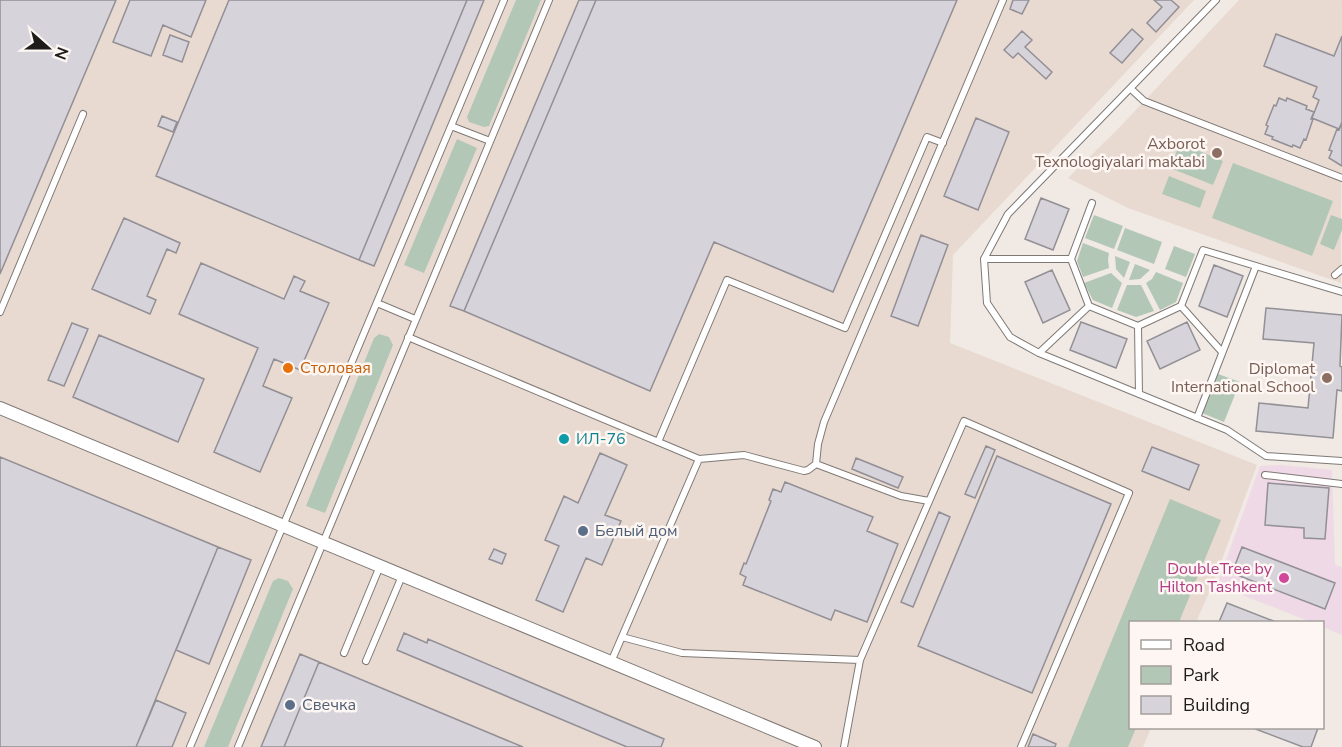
<svg xmlns="http://www.w3.org/2000/svg" width="1342" height="747" font-family="'Nunito Sans',sans-serif">
<style>
.commercial{fill:#efd9e6}
.built{fill:#e8dad1}
.green{fill:#b3c7b7}
.building{fill:#d6d3da;stroke:#928f95;stroke-width:1.5}
.lines{fill:none;stroke-linecap:round;stroke-linejoin:round}
.lane-casing{stroke:#7f7975;stroke-width:8}
.street-casing{stroke:#7f7975;stroke-width:14}
.lane{stroke:#fff;stroke-width:6}
.street{stroke:#fff;stroke-width:12}
.education-dot{fill:#8d6e63;stroke:#fdf6f2;stroke-width:2}
.food-dot{fill:#e8710a;stroke:#fdf6f2;stroke-width:2}
.culture-dot{fill:#0f9aa8;stroke:#fdf6f2;stroke-width:2}
.service-dot{fill:#5c6f8a;stroke:#fdf6f2;stroke-width:2}
.hotel-dot{fill:#d1479c;stroke:#fdf6f2;stroke-width:2}
.labels{text-anchor:middle;dominant-baseline:central;stroke-width:5;stroke-linejoin:round;paint-order:stroke}
.education-label{font-size:16px;fill:#785e54;stroke:#fdf6f2;text-anchor:end}
.food-label{font-size:16px;fill:#c56008;stroke:#fdf6f2;text-anchor:start}
.culture-label{font-size:16px;fill:#0d838f;stroke:#fdf6f2;text-anchor:start}
.service-label{font-size:16px;fill:#4e5e75;stroke:#fdf6f2;text-anchor:start}
.hotel-label{font-size:16px;fill:#b23c85;stroke:#fdf6f2;text-anchor:end}
</style>
<rect width="100%" height="100%" fill="#f0e9e4"/>
<path class="commercial" d="M1281,465l51,5 3,95 7,2v68l-19,-8 -1,-5h-11l-94,-37 43,-119z"/>
<path class="built" d="M0,0h1194l-241,255 -3,88 307,122 -45,121 -16,36h-66v106h21l-8,19h-1143z
M1239,0h103l-1,283 -213,-75 -60,-30 50,-49z"/>
<path class="green" d="M516,0h25l-52,126 -5,1 -15,-5 -2,-5z
M457,139l20,9 -53,125 -20,-8z
M1180,143l43,18 -10,24 -43,-17z
M1233,163l100,38 -21,55 -100,-38z
M1169,176l37,15 -6,17 -38,-14z
M1094,215l29,11 -9,23 -29,-11z
M1331,215l11,4v11l-8,20 -14,-6z
M1125,228l37,14 -8,22 -37,-14z
M1083,243l26,10 -1,7 1,8 -26,9 -6,-16z
M1174,246l21,8 -9,23 -21,-8z
M1115,256l15,6 -6,16 -8,-9z
M1135,264l15,6 -10,9 -11,1z
M1156,272l27,11 -7,19 -16,8 -14,-27 6,-4z
M1111,273l11,10 -10,25 -19,-8 -9,-17z
M1127,285h14l13,26 -18,6 -19,-7z
M379,334l10,3 4,8 -68,168 -19,-7 68,-168z
M1218,374l22,8 -16,40 -22,-9z
M1170,499l51,21 -42,102h-49v106h6l-8,19h-60z
M279,578l9,3 5,8 -65,158h-24l69,-166z"/>
<path class="building" d="M0,0h116l-116,274z
M130,0h76l-15,37 -28,-12 -12,31 -38,-14z
M229,0h238l-108,260 -203,-84z
M467,0h17l-110,266 -15,-6z
M579,0h17l-132,311 -14,-5z
M596,0h361l-124,292 -119,-50 -64,149 -186,-80z
M1013,0h16l-7,14 -12,-5z
M1154,0h17l8,7 -23,25 -9,-9 15,-16z
M1132,29l11,10 -21,24 -12,-10z
M1022,31l10,9 -7,7 27,25 -6,7 -28,-26 -5,5 -9,-8z
M1276,34l58,22 8,-20v86l-3,7 -27,-11 7,-18 -6,-3 4,-10 -53,-21z
M170,35l19,7 -7,20 -19,-7z
M1279,98l7,3 1,-3 20,8 -1,3 8,3 -3,7h2l-7,21 -2,-1 -4,9 -7,-3 -1,2 -20,-8 1,-2 -8,-3 3,-8 -2,-1 8,-20 2,1z
M162,116l15,6 -4,10 -15,-6z
M976,118l33,14 -31,78 -34,-14z
M1342,123v43l-13,-8 3,-7 -3,-1 8,-21 2,1z
M1041,198l28,11 -16,41 -28,-11z
M124,218l56,25 -4,10 -9,-4 -20,47 9,4 -6,14 -58,-25z
M921,235l27,10 -30,81 -27,-10z
M201,263l83,36 10,-23 11,5 -5,10 29,12 -29,67 -26,-11 -11,27 29,12 -32,74 -46,-20 44,-104 -79,-34z
M1214,265l29,11 -16,41 -28,-11z
M1052,270l18,40 -27,13 -18,-41z
M1266,308l76,7 -2,51 2,1v24l-5,-1 -4,48 -77,-7 3,-28 49,5 6,-65 -51,-4z
M1081,322l46,17 -11,29 -46,-18z
M1187,322l13,28 -40,19 -13,-28z
M72,323l16,6 -24,57 -16,-6z
M99,335l105,44 -26,63 -105,-45z
M986,446l9,4 -20,48 -10,-4z
M1152,447l47,18 -10,25 -47,-19z
M600,453l27,12 -22,50 16,6 -19,44 -16,-7 -23,54 -27,-12 23,-54 -14,-6 19,-44 14,7z
M997,456l114,48 -79,189 -114,-47z
M0,457l218,90 -82,200h-136z
M856,458l47,19 -5,11 -46,-19z
M785,482l88,35 -6,14 31,13 -31,78 -32,-12 -4,10 -88,-35 3,-8 -6,-3 4,-11 2,1 25,-63 -2,-1 4,-11 8,3z
M1268,483l61,5 -4,51 -21,-1v-10l-39,-3z
M939,512l11,5 -37,90 -12,-5z
M218,547l33,13 -42,104 -33,-14z
M1242,547l93,36 -10,26 -93,-36z
M494,549l12,5 -4,10 -13,-5z
M1227,603l49,19h-57z
M404,633l23,10 1,-4 236,100 -3,8h-34l-230,-97z
M300,654l19,8 -35,85h-23z
M319,662l204,85h-239z
M156,700l30,13 -14,34h-36z
M1253,728h65l-7,19h-8z
M1033,734l23,10 -1,3h-27z"/>
<g class="lines">
<defs>
<path id="lane" d="M1216,0l-208,214 -24,45 3,44 23,34 29,16 188,77 39,26 76,5
M1131,89l13,12 198,77
M451,126l39,15
M1092,203l-21,56 18,47 49,20 43,-20 22,-56 139,42
M984,259h87
M1335,275l7,-6
M377,303l38,16
M1181,306l41,46
M0,312l83,-198
M1138,326l1,68
M408,337l291,122 45,-4 60,16 4,-1 8,-6 2,-20 6,-22 179,-422
M1039,353l50,-47
M1197,418l59,-152
M658,442l69,-162 118,48 82,-191 16,6
M816,464l85,32 28,5
M1265,475l77,9
M622,637l60,16 178,7
M344,653l36,-87
M366,661l36,-85
M611,662l88,-203
M190,747l314,-747
M238,747l311,-747
M844,747l16,-87 104,-239 165,72 -108,254"/>
<path id="street" d="M0,408l815,339"/>
</defs>
<use href="#lane" class="lane-casing"/>
<use href="#street" class="street-casing"/>
<use href="#lane" class="lane"/>
<use href="#street" class="street"/>
</g>
<g class="education-dot">
<circle cx="1217" cy="153" r="6"/>
<circle cx="1327" cy="378" r="6"/>
</g>
<circle class="food-dot" cx="288" cy="368" r="6"/>
<circle class="culture-dot" cx="564" cy="439" r="6"/>
<g class="service-dot">
<circle cx="583" cy="531" r="6"/>
<circle cx="290" cy="705" r="6"/>
</g>
<circle class="hotel-dot" cx="1284" cy="578" r="6"/>
<g class="labels">
<g class="education-label">
<text x="1205" y="144">Axborot<tspan x="1205" dy="18">Texnologiyalari maktabi</tspan></text>
<text x="1315" y="369">Diplomat<tspan x="1315" dy="18">International School</tspan></text>
</g>
<g class="food-label">
<text x="300" y="368">Столовая</text>
</g>
<g class="culture-label">
<text x="576" y="439">ИЛ-76</text>
</g>
<g class="service-label">
<text x="595" y="531">Белый дом</text>
<text x="302" y="705">Свечка</text>
</g>
<g class="hotel-label">
<text x="1272" y="569">DoubleTree by<tspan x="1272" dy="18">Hilton Tashkent</tspan></text>
</g>
</g>
<rect x="1129" y="621" width="195" height="108" fill="#fdf6f2" stroke="#a49f9c" stroke-width="1.5"/>
<rect x="1141" y="640" width="30" height="9" fill="#ffffff" stroke="#a49f9c" stroke-width="1.5"/>
<text x="1183" y="651" font-size="18" fill="#1e1c1a">Road</text>
<rect x="1141" y="666" width="30" height="18" fill="#b3c7b7" stroke="#a49f9c" stroke-width="1.5"/>
<text x="1183" y="681" font-size="18" fill="#1e1c1a">Park</text>
<rect x="1141" y="696" width="30" height="18" fill="#d6d3da" stroke="#a49f9c" stroke-width="1.5"/>
<text x="1183" y="711" font-size="18" fill="#1e1c1a">Building</text>
<g transform="translate(48 48) rotate(111)" stroke="#fdf6f2" stroke-width="4.5" paint-order="stroke">
<path d="M0-4.5L10 22L0 15L-10 22Z" fill="#1e1c1a"/>
<text y="-9" font-size="16" font-weight="bold" text-anchor="middle" fill="#1e1c1a">N</text>
</g>
</svg>
